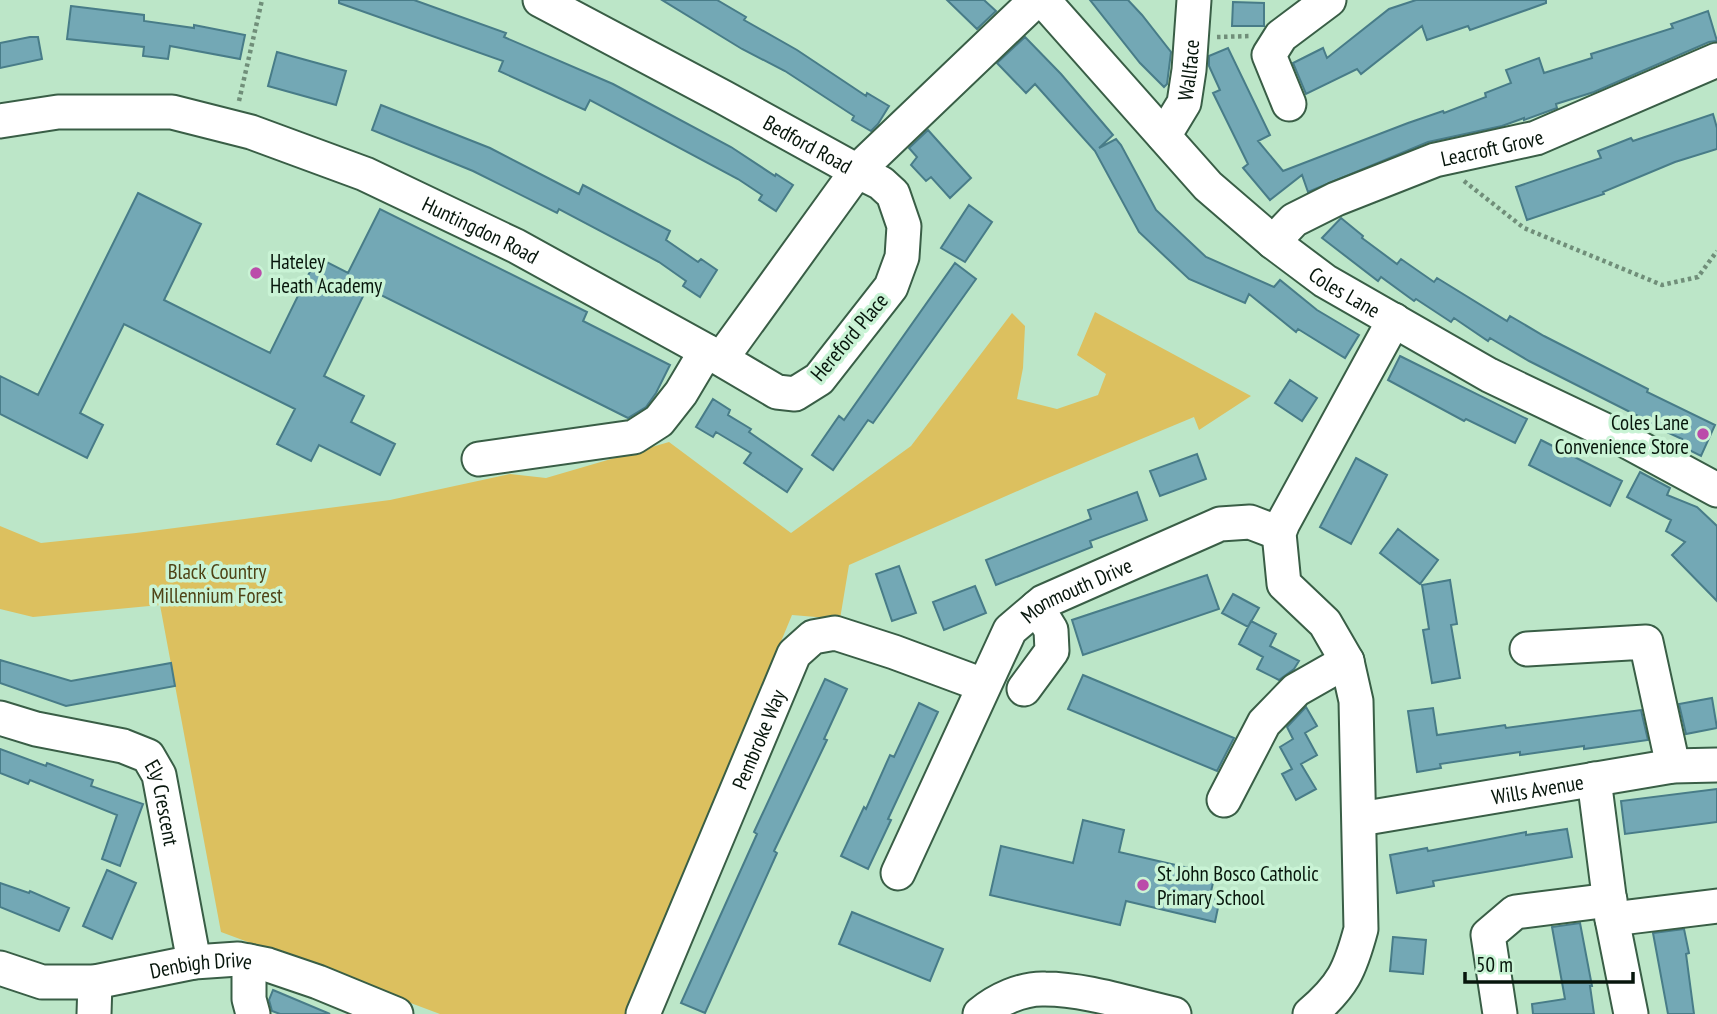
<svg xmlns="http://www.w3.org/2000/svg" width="1717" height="1014" font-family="'PT Sans Narrow',sans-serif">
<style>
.green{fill:#dcc05f}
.building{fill:#73a8b5;stroke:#487c88;stroke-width:2}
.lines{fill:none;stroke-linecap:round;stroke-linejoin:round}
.minor-casing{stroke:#395e46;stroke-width:37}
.path{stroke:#708e79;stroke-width:4.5;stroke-dasharray:3.5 3.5;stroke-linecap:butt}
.minor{stroke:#fff;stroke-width:33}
.poi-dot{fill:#bb4caa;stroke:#c9f3d5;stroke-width:2.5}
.labels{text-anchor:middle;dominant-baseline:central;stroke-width:7;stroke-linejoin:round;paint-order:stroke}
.street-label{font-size:21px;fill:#07160c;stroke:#c9f3d5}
.poi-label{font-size:21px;fill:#07160c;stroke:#c9f3d5;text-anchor:start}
.park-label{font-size:21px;fill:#4f4316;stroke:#c9f3d5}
</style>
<rect width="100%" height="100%" fill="#bce6c8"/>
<path class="green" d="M1095,312l156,84 -52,34 -5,-13 -156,65 -189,83 -9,54 -48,-4 -166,399h-186l-219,-82 -61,-327 -127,12 -33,-8v-83l41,17 95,-10 254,-33 120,-26 36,4 123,-36 122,91 120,-87 101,-133 13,13 -2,42 -6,31 40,10 41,-14 8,-21 -29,-19z"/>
<path class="building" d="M339,0h75l92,33 -2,4 109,47 118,63 44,29 1,-2 17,11 -17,26 -17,-11 3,-5 -24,-16 -148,-79 -5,10 -86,-39 4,-10 -164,-58z
M662,0h55l29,17 -2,3 53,30 69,46 1,-3 22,13 -11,18 -7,7 -19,-11 2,-4 -69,-45 -43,-22z
M947,0h37l12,11 -19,18z
M1090,0h38l14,15 29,37 -4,32 -3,3 -24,-24z
M1416,0h130v3l-76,27 -2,-4 -41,14 -5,-14 -61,48 -4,-5 -51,25 -13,-31 30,-15 4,10 62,-49z
M1233,2l31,1v23h-32z
M71,6l73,9v6l50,7v-3l51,10 -5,24 -70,-13 -2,13 -25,-3 1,-9 -77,-8z
M1708,11l9,30 -8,1 -115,50 -38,12 1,4 -33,12v-2l-22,8 -74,16 -120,50 -6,-17 -32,25 -27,-32 5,-4 -35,-71 7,-3 -11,-24v-10l19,-8 42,87 -12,6 25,30 125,-48 35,-12 1,2 42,-16 -1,-4 26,-10 -5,-13 33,-12 5,15 48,-15 -1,-4 82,-26 -2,-4z
M30,37h8l4,22 -42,9v-25z
M1025,37l36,37 52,61 -14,13 17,-9 5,6 35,65 50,47 68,30 6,-7 37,30 42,25 -14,23 -47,-29 -2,3 -47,-38 -4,9 -56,-24 -50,-47 -44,-81 -60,-67 -9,9 -29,-30z
M277,52l69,19 -10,34 -68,-19z
M381,105l109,43 89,46 4,-9 87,46 -4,9 32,22 3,-3 16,11 -17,27 -17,-11 3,-5 -27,-19 -100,-53 -2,4 -84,-42 -101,-41z
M1713,114l4,14v21l-42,13 -72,30 1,2 -77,26 -11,-33 85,-29 -3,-7 33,-13 2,3z
M928,130l43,48 -21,20 -19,-21 -5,4 -15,-16 6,-8 -8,-9z
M138,193l63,31 -37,76 106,53 47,-96 31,16 32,-64 207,103 -4,9 87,44 -14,28 -10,14 -18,11 -261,-130 -43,88 40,20 -13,26 44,22 -15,31 -61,-30 -8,16 -34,-17 18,-35 -171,-85 -44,89 23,12 -16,33 -87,-44v-38l38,19z
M969,205l23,17 -27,40 -24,-14z
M1341,218l22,18 -1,2 35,26 4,-5 33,23 3,-4 70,43 3,-5 34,20 104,53 -1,3 68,33 -14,31 -22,-11 3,-6 -39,-18 1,-2 -115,-58 -39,-23 -2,3 -34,-23 -3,4 -35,-23 -2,2 -33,-24 -3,4 -56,-43z
M955,263l21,16 -103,144 -5,-3 -35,50 -21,-15 27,-39 5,4z
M1400,356l127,63 -12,24 -49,-24 -2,2 -76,-41z
M1290,380l27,18 -15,23 -27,-18z
M713,399l17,11 -2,5 23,14 -2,3 53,37 -15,23 -43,-29 7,-10 -35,-21 -3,5 -17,-10z
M1541,440l81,41 -12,25 -81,-41z
M1197,454l9,25 -46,17 -10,-25z
M1356,458l31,17 -36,69 -31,-17z
M1640,472l30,16 -3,7 30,12 20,19v75l-45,-46 13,-13 -19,-11 5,-11 -44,-23z
M1137,492l10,28 -57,21 2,6 -96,38 -10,-25 105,-41 -3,-9z
M1398,529l40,31 -18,24 -40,-31z
M899,566l17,47 -24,8 -16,-47z
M1207,575l12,34 -136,46 -11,-35z
M1450,580l7,44 -6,1 9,53 -28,5 -9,-53 6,-1 -7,-44z
M975,586l11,27 -42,17 -11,-28z
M1233,594l26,14 -11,19 -26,-14z
M1251,621l25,13 -6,12 29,15 -5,8 -15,11 -22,-11 6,-12 -24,-13z
M0,660l71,21 100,-18 4,23 -109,20 -66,-23z
M1083,675l151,63 -17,33 -149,-62z
M825,679l22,10 -23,50 3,1 -53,111 3,2 -72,160 -24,-10 76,-169 -3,-2z
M1712,698l5,30 -31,6 -7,-30z
M919,703l19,9 -50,107 3,1 -23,49 -27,-13 23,-49 2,2 24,-54 4,2z
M1306,707l11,19 -12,7 12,22 -16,9 15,25 -20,11 -14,-26 10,-5 -12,-22 13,-8 -6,-12z
M1433,708l4,27 68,-10 1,3 135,-18 7,30 -64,9v-3l-64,9v-3l-80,12 1,4 -24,4 -9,-61z
M0,749l46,17 1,-3 46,17 -2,6 52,18 -23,62 -18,-7 15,-44 -87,-35 -2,4 -28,-11z
M1717,789v33l-92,12 -4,-33z
M1083,820l41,10 -5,22 96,22 -5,22 10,2 -5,24 -89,-21 -6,24 -130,-30 11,-49 72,17z
M1567,829l5,28 -139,24 1,5 -37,7 -7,-38 37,-7 1,3 98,-19v3z
M107,870l29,13 -24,56 -29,-13z
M0,883l29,10 1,-2 39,17 -10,23 -59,-24z
M852,912l91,37 -13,32 -91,-37z
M1580,923l12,63h-2l4,28h-61l-1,-10 33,-5 -13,-72z
M1684,929l5,24 -3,1 8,60h-26l-15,-81z
M1393,937l33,3 -3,34 -33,-3z
M273,990l57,24h-50l-8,-3 -3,-11z"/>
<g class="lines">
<defs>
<g id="minor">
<path id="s1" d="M540,0l183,97 134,74 179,-171"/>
<path id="s2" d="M1043,0l165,186 65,56 52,39 164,94 130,62 98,53"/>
<path d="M1289,104l-20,-49 12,-19 48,-36"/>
<path id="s3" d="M0,121l58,-9h114l79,20 114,42 151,72 205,113 136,-188 24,12 12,11 11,32 -2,31 -11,30 -72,92 -24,15 -18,-2 -56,-33"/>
<path id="s4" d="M1164,136l20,-33 5,-33 5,-70"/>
<path id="s5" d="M1273,242l21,-22 42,-21 99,-39 101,-22 181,-78"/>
<path d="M479,459l155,-22 25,-16 22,-28 25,-42"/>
<path d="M1527,649l119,-7 27,124"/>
<path d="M1024,689l28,-38 -1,-21 -14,-23"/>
<path id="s6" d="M0,718l36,11 87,17 25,10 11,19 35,187"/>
<path d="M1594,779l18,140 19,95"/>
<path d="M1224,800l40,-77 32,-33 51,-29"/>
<path id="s7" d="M1360,819l313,-53 44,-1"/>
<path id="s8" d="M898,873l112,-243 33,-28 177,-78 30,-2 29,11"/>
<path d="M1612,919l105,-13"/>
<path d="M249,961v38l4,15"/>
<path id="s9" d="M0,968l42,14h53l99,-20 44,-3 30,6 50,17 78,32"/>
<path d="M94,1014l1,-32"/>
<path id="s10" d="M643,1014l151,-360 19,-17 22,-4 59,19 89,33"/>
<path d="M980,1014c17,-14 42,-26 65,-25 41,0 88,16 129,25"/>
<path d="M1310,1014c33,-28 40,-44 51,-85l-5,-228 -9,-40 -22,-38 -41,-39 -5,-51 4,-10 111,-203"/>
<path d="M1500,1014l-12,-79 27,-23 95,-12"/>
</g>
</defs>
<use href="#minor" class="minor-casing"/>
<path class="path" d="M1217,37l34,-1
M239,101l23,-101
M1464,181l60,47 138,57 36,-8 19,-26"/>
<use href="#minor" class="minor"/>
</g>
<g class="poi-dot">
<circle cx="256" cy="273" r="7"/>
<circle cx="1703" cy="434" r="7"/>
<circle cx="1143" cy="885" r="7"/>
</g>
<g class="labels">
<g class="street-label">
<text stroke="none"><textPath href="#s4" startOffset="72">Wallface</textPath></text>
<text stroke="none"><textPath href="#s1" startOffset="304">Bedford Road</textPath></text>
<text stroke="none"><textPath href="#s5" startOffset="242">Leacroft Grove</textPath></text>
<text stroke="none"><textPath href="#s3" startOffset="504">Huntingdon Road</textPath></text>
<text stroke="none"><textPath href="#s2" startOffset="422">Coles Lane</textPath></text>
<text transform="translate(849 337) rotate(-50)">Hereford Place</text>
<text stroke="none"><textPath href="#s8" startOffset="346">Monmouth Drive</textPath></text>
<text stroke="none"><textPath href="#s10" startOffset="298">Pembroke Way</textPath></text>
<text stroke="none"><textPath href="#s7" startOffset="180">Wills Avenue</textPath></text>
<text stroke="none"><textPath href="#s6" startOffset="203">Ely Crescent</textPath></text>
<text stroke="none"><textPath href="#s9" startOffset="205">Denbigh Drive</textPath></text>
</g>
<g class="poi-label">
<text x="270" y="261">Hateley<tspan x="270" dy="24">Heath Academy</tspan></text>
<text x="1689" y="422" text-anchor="end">Coles Lane<tspan x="1689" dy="24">Convenience Store</tspan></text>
<text x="1157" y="873">St John Bosco Catholic<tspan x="1157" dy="24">Primary School</tspan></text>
</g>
<g class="park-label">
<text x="217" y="571">Black Country<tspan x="217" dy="24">Millennium Forest</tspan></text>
</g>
</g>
<path d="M1465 972v10h168v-10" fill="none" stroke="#07160c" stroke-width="3.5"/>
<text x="1476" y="972" font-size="21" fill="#07160c" stroke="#c9f3d5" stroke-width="5" paint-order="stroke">50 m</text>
</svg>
